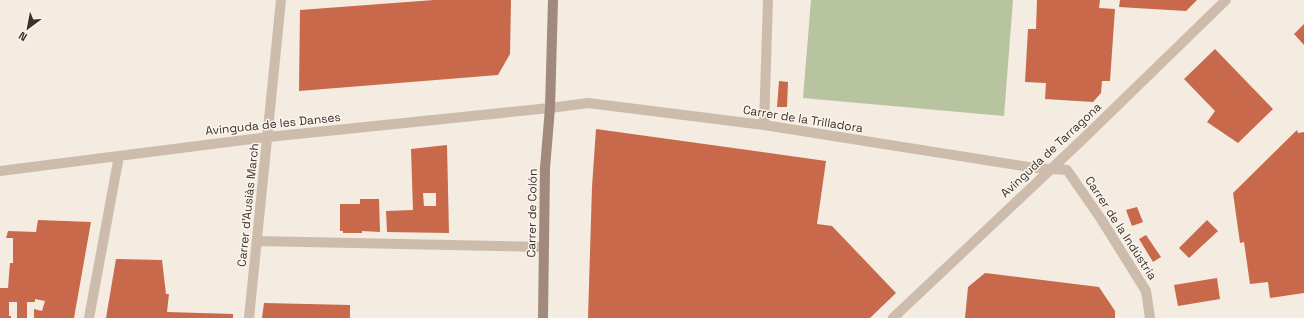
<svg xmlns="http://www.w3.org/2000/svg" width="1304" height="318" font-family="'Space Grotesk',sans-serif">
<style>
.green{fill:#b8c4a0}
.building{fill:#c8694b;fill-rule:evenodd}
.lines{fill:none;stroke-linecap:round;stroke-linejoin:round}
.street{stroke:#cdbbac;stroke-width:10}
.secondary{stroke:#a18a7d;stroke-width:10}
.labels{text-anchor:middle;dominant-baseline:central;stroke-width:3;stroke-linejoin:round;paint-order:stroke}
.street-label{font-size:12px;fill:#3b302b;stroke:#fbf5ee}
</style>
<rect width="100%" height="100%" fill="#f4ebe1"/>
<path class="green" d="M811,0h202l-9,116 -201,-18z"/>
<path class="building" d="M434,0h77l-1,54 -12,21 -199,16 1,-81z
M1037,0h63l-1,8 16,1 -5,72h-8l-1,12 -8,9 -48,-3 1,-16 -21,-1 3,-53h8z
M1120,0h77l-11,11 -67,-4z
M1304,24v21l-10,-11z
M1215,49l58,60 -35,34 -31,-21 8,-11 -31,-32z
M779,81l9,1 -1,25h-10z
M596,129l230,32 -9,63 15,2 64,67 -26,25h-282l4,-131z
M1297,130l1,3 6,-1v161l-34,5 -2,-16 -18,2 -6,-42 -4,1 -7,-50z
M447,145l2,88 -62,-1 -1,-21 27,-1 -2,-61zM423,193h13v13h-12z
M360,199h19l1,33 -18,-1v2h-19v-2h-3v-27h20z
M1137,207l6,15 -11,4 -6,-16z
M38,220l53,2 -17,96h-40v-9l8,2 3,-10 -10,-2v3h-8v16h-10v-16h-8v14h2v2h-11v-30h8l2,-25h3v-25h-7l2,-7 28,1z
M1207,220l11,11 -29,27 -10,-10z
M1146,235l15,22 -8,5 -14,-23z
M116,259l46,1 4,34h3l-2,18 66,2v4h-127z
M985,273l114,14 16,24v7h-150l3,-31z
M1217,278l3,21 -42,7 -4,-21z
M264,303l86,2v13h-88z"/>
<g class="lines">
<path class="street" d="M764,125l4,-125
M0,171l268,-34 282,-29 38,-5 176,22 271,43 32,2 34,49 45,72 4,27
M257,241l287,6
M89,318l30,-162
M249,318l32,-318
M893,318l191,-180 142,-138"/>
<path class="secondary" d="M543,318l2,-150 5,-60 3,-108"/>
</g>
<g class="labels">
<g class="street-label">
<text transform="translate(803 119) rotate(9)">Carrer de la Trilladora</text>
<text transform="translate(273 124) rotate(-6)">Avinguda de les Danses</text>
<text transform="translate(1051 150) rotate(-43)">Avinguda de Tarragona</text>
<text transform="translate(248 205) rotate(-84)">Carrer d'Ausiàs March</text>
<text transform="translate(532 213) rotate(-89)">Carrer de Colón</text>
<text transform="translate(1121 228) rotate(57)">Carrer de la Indústria</text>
</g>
</g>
<g transform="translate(28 28) rotate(212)" stroke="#fbf5ee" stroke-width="3" paint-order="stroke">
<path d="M0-3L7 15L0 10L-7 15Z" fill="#3b302b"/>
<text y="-6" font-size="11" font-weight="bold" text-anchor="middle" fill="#3b302b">N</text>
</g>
</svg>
